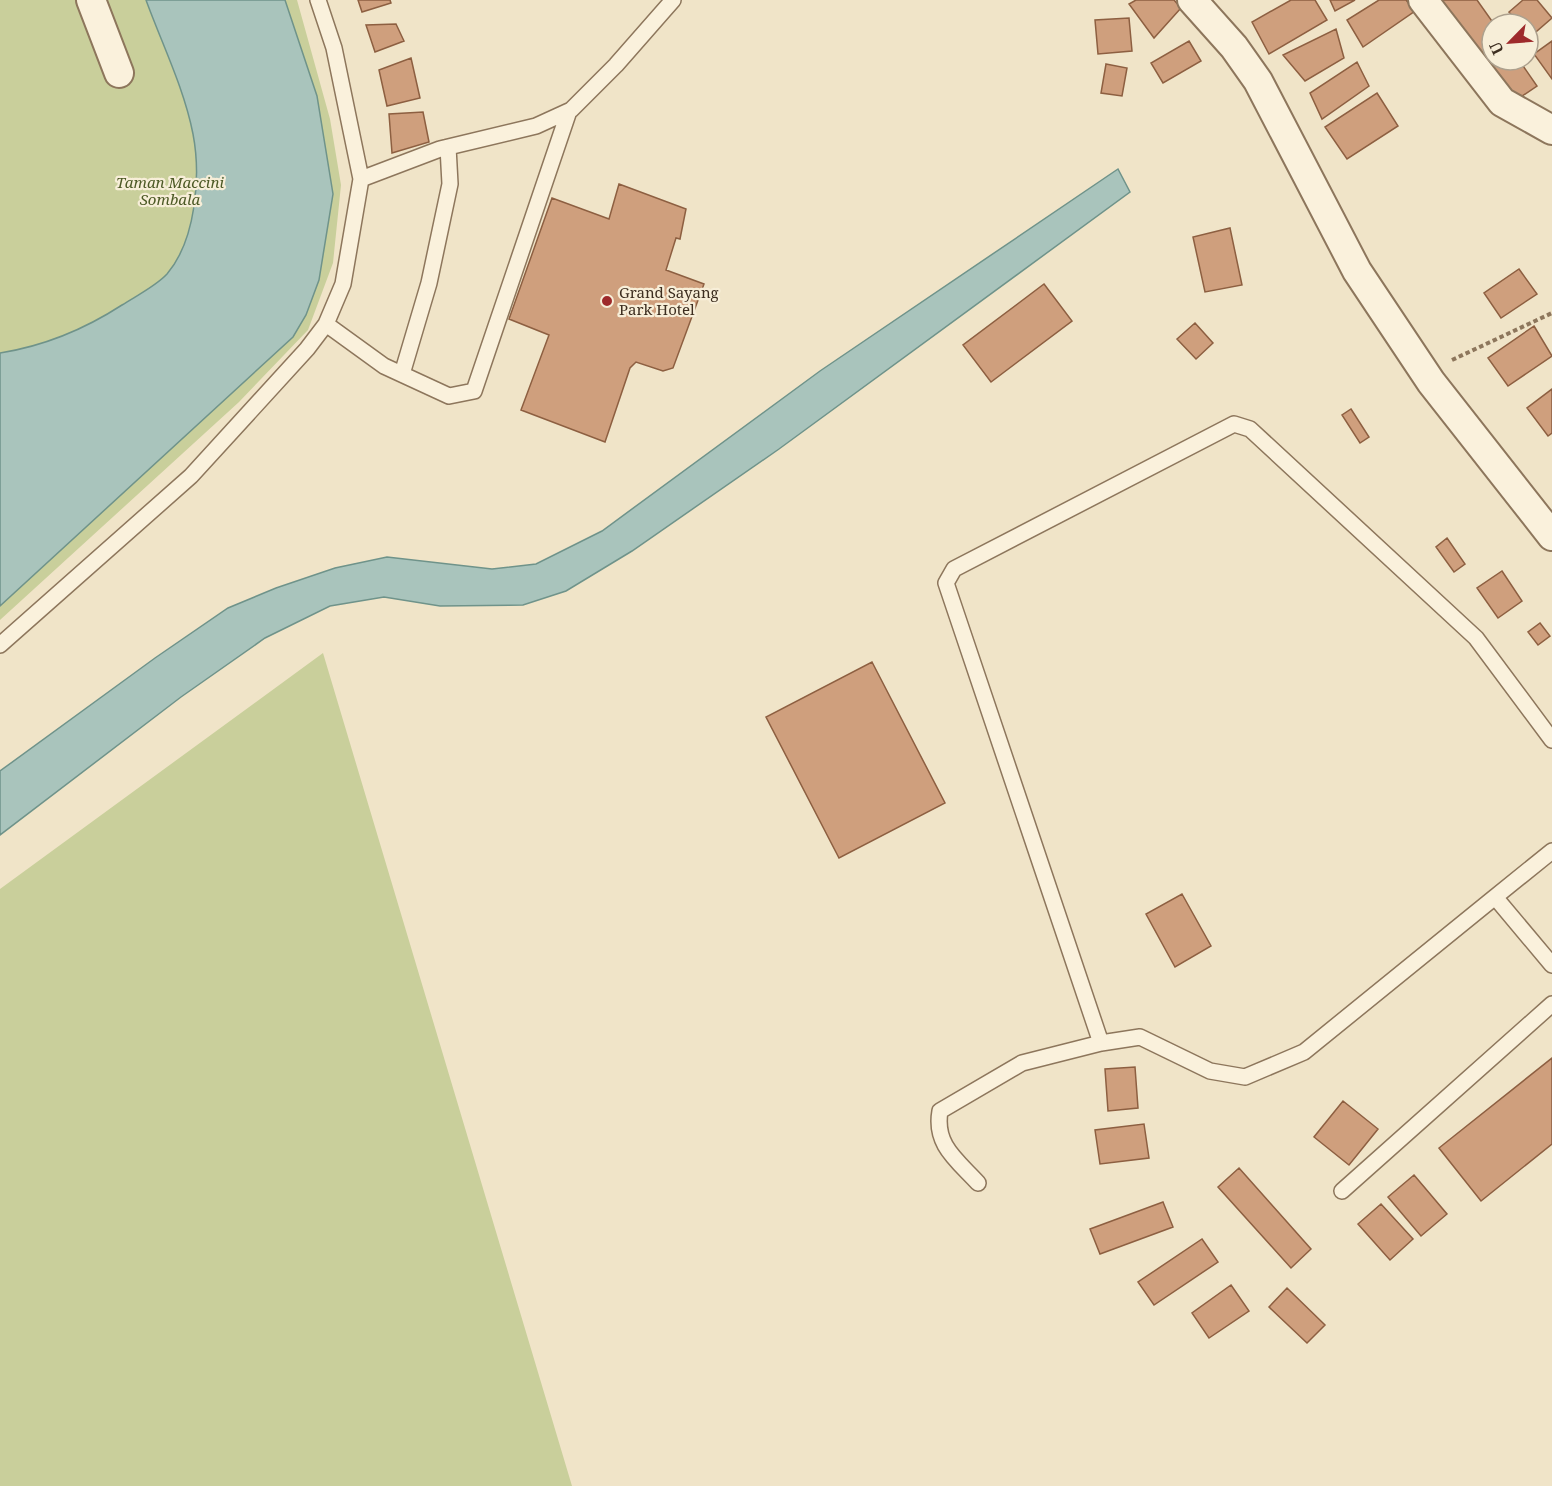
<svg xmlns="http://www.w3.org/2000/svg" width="1552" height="1486" font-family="'Noto Serif',serif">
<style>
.green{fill:#c9cf9b}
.water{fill:#a9c4bc;stroke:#6f938a;stroke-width:1.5}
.building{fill:#cf9f7d;stroke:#8d5f41;stroke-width:1.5}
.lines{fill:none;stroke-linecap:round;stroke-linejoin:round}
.lane-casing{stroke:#8d765c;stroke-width:18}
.street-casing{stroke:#8d765c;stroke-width:32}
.path{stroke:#8d765c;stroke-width:4;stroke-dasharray:4.5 3;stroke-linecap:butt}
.lane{stroke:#faf1dc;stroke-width:15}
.street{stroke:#faf1dc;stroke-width:28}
.poi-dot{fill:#9e2a2b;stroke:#f7eed8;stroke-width:2}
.labels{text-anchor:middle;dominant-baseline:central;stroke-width:4.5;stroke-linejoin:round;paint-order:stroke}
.park-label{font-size:15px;font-style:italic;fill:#4d5a26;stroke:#f7eed8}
.poi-label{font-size:15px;fill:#3d2e20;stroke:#f7eed8;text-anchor:start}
</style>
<rect width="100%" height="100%" fill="#f0e4c8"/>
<path class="green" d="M0,0h297l33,119 11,66 -8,78 -25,67 -69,72 -239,218z
M323,653l249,833h-572v-597z"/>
<path class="water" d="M146,0h139l32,96 16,98 -14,86 -13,35 -13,22 -293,269v-253c44,-7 85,-24 122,-48 14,-9 34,-19 45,-31 29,-34 34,-98 26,-140 -9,-46 -31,-90 -47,-134z
M1118,169l12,23 -351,257 -147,102 -66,40 -43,14 -83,1 -56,-9 -54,9 -65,32 -84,59 -181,138v-64l155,-113 73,-50 48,-20 59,-20 52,-11 105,12 44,-5 66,-33 218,-160z"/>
<path class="building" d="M358,0h32l1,3 -29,9z
M1136,0h38l7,8 -27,30 -25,-34z
M1291,0h24l12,20 -58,34 -17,-32z
M1330,0h25l-20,11z
M1379,0h27l9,11 -52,36 -16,-27z
M1436,0h41l17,24 -2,36h27l18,26 -28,19z
M1523,0h14l15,18 -22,19 -2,-13h-9l-10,-12z
M1129,18l3,33 -34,3 -3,-34z
M396,24l8,17 -29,11 -9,-27z
M1336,29l8,29 -39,23 -22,-26z
M1189,41l12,20 -38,22 -12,-20z
M1552,41v38l-18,-25z
M411,58l9,40 -33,8 -8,-36z
M1357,62l12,24 -47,33 -12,-26z
M1106,64l21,4 -5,28 -21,-3z
M1377,93l21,33 -51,33 -22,-32z
M423,112l6,30 -37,11 -3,-39z
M619,184l67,25 -6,30 -4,-1 -10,32 38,14 -31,84 -10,3 -27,-9 -6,6 -25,74 -84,-32 28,-75 -40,-16 43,-121 57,21z
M1230,228l12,57 -37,7 -12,-55z
M1519,269l18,25 -36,24 -17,-25z
M1044,284l28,37 -81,61 -28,-37z
M1195,323l18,20 -17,16 -19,-20z
M1534,326l18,30 -44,30 -20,-28z
M1552,389v44l-4,3 -21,-28z
M1351,409l18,28 -9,6 -18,-28z
M1447,538l18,26 -11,8 -18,-25z
M1502,571l20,30 -24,17 -21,-30z
M1540,623l10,13 -12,9 -10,-13z
M872,662l73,141 -106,55 -73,-141z
M1182,894l29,52 -36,21 -29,-53z
M1552,1058v86l-71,57 -42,-53z
M1135,1067l3,41 -30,3 -3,-42z
M1343,1101l35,28 -29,36 -35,-28z
M1144,1124l5,34 -49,6 -5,-34z
M1239,1168l72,81 -20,19 -73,-81z
M1414,1175l33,39 -26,22 -33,-39z
M1163,1202l10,25 -73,27 -10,-25z
M1381,1204l32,35 -23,21 -32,-36z
M1202,1239l16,23 -64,43 -16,-23z
M1231,1285l18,26 -40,27 -17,-25z
M1287,1288l38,37 -18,18 -38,-36z"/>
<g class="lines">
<defs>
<path id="lane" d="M361,179l79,-30 96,-23 35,-16 45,-45 57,-65
M326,324l58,42 65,30 25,-5 95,-280
M402,374l27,-91 21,-99 -2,-37
M0,645l191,-169 116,-127 19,-25 17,-40 18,-105 -27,-131 -16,-48
M1495,897l57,-46
M1101,1043l-155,-460 8,-14 280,-145 16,5 226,209 76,102
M978,1183c-21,-23 -44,-38 -38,-72l82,-48 79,-20 39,-6 70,34 35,6 59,-25 191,-155 57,68
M1342,1191l210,-187"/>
<path id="street" d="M91,0l28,73
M1192,0l42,47 24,34 99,190 74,111 121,154
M1423,0l79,102 50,28"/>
</defs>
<use href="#lane" class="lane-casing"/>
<use href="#street" class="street-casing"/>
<path class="path" d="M1452,360l100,-47"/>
<use href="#lane" class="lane"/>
<use href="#street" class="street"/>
</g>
<circle class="poi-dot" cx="607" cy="301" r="6"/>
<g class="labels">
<g class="park-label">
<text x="170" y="182">Taman Maccini<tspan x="170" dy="17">Sombala</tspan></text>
</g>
<g class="poi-label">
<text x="619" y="292">Grand Sayang<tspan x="619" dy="17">Park Hotel</tspan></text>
</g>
</g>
<g transform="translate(1510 42) rotate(245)"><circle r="28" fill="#f7eed8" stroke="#ada18e" stroke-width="1.5"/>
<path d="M0-4.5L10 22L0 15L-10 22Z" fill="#9e2a2b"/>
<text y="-9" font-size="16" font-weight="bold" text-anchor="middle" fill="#3d2e20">U</text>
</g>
</svg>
